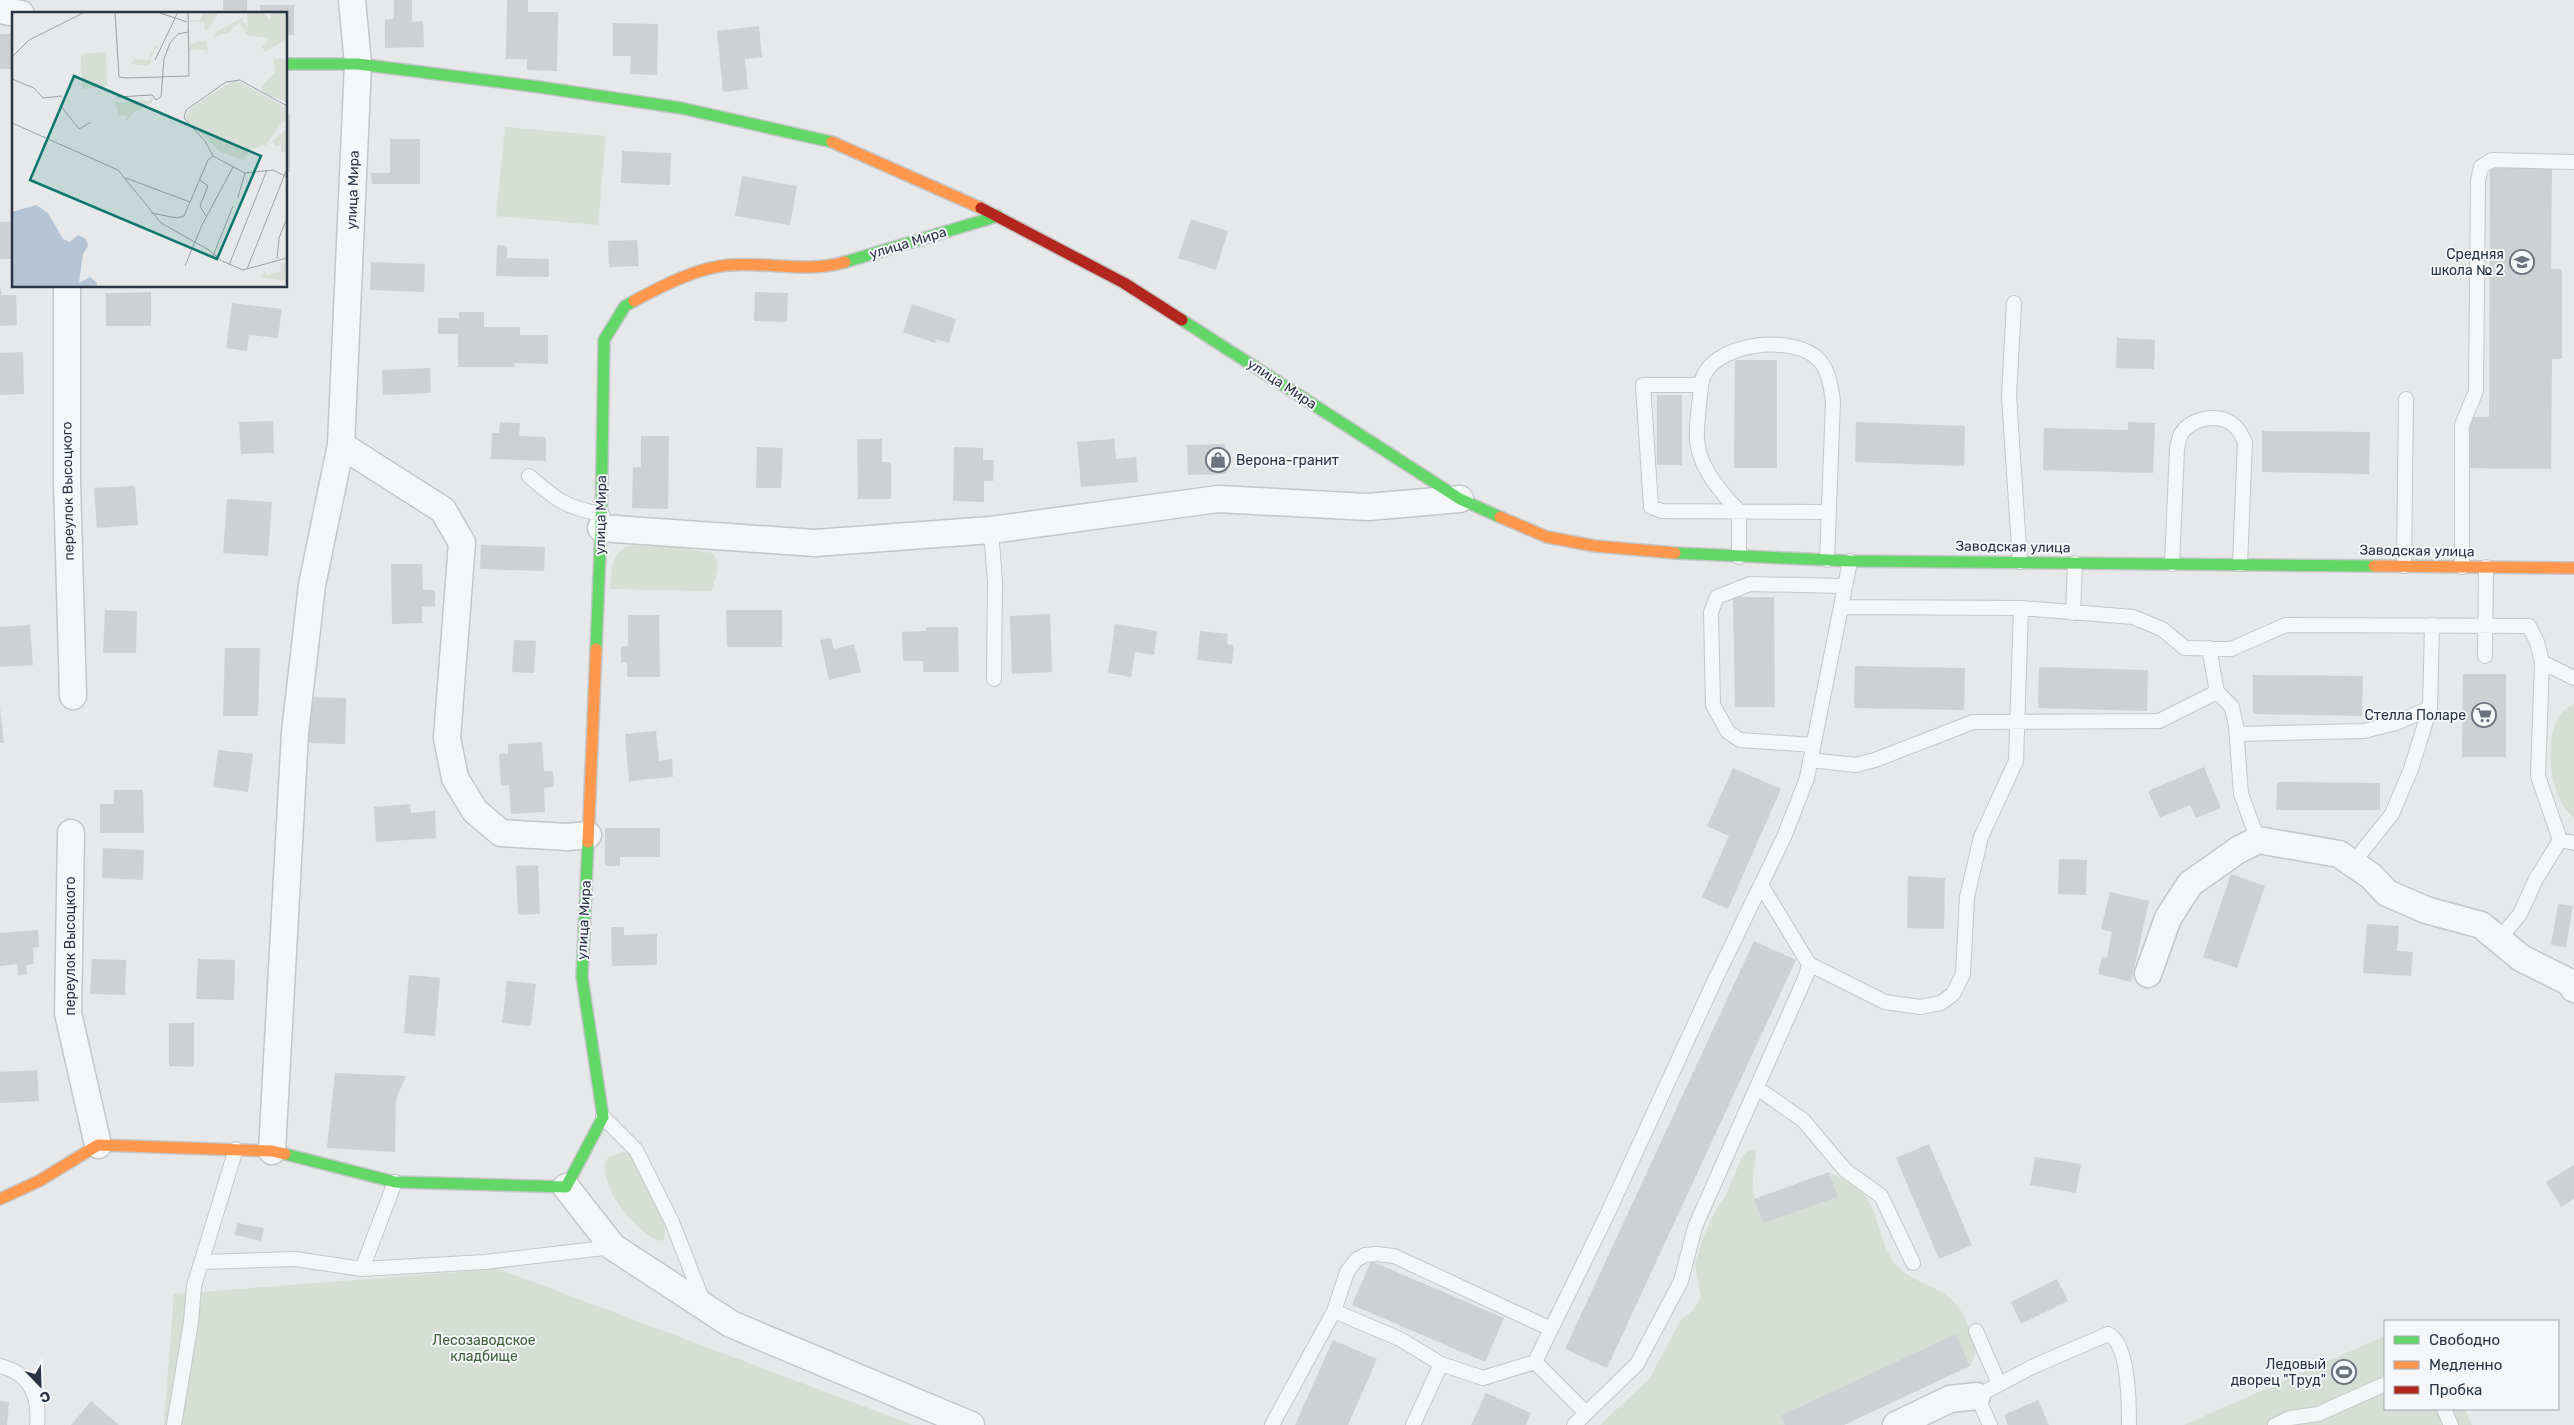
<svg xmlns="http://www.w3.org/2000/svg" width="2574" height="1425" font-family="Rubik,sans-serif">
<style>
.green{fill:#d6ded6}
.building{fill:#ced0d3}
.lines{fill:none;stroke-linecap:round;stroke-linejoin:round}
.lane-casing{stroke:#c4c6c8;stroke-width:16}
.street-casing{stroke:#c4c6c8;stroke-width:29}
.fast-casing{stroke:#c4c6c8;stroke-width:14}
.slow-casing{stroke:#c4c6c8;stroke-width:14}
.jam-casing{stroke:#c4c6c8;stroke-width:14}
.lane{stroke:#f5f6f7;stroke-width:14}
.street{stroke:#f5f6f7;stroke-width:26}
.fast{stroke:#63d668;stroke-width:11}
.slow{stroke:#ff974d;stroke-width:11}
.jam{stroke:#b3261e;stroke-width:11}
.labels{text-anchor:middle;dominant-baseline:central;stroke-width:4;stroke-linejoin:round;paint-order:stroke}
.street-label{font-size:14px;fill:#2b3445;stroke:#f4f6f9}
.poi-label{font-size:14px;fill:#2b3445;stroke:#f4f6f9;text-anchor:end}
.park-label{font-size:14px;fill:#3f6138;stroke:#f4f6f9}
.inset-road{fill:none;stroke:#9ba0a8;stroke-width:1}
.view{fill:#0f766e;fill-opacity:0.15;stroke:#0f766e;stroke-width:2.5}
.inset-edge{fill:none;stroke:#2b3445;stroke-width:2.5}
</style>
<rect width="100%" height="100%" fill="#e6e8ea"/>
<path class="green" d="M505,127l101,9 -8,89 -102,-9z
M644,542l68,11c12,12 3,25 -1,38l-101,-2c2,-29 2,-42 34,-47z
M2574,704v113c-26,-17 -32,-86 -10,-107 2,-2 7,-4 10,-6z
M1748,1150l7,1c2,11 -2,18 -2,28 -1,16 5,29 10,44l75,-26 -9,-25c10,5 25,11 33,20 16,18 17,46 29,66 22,35 64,19 80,76 5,15 6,17 -1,32l-14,-31 -176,81 5,9h-185l50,-47 30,-57 12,-10 9,-13 -6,-34 7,-24 14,-31 10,-14 16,-38z
M624,1152l9,4c10,19 38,62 31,83l-6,2c-23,-11 -64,-57 -50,-84z
M499,1269l414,156h-749l10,-131z
M2385,1336v73h80l7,16h-288z"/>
<path class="building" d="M223,0h24v11l-24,-1z
M394,0h18v22l11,-1 1,26 -39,1v-28l9,-1z
M507,0h21v12h30l-1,59 -30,-1v-11h-21z
M260,5h34v30h-8v-21h-25z
M613,23l45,1 -1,51 -27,-1 1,-18h-18z
M759,26l3,31 -17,2 3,30 -25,3 -6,-61z
M0,34h14v35h-14z
M286,115h4v57h-4z
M390,139h30v45h-48l-1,-11h19z
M622,151l49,2 -1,32 -49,-2z
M2490,164l62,1 -1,104h11v90h-10l-1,110 -84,-1 1,-51h21z
M742,176l55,10 -7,39 -55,-9z
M1191,219l37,12 -12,39 -38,-12z
M14,221v38h-14v-37z
M637,240l2,26 -30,1 -1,-26z
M497,245l10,1v12l42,1v18l-53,-1z
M371,262l54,2 -1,28 -54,-2z
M0,286l2,9h14l1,30 -17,1z
M151,292v34h-45v-33z
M755,292l33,1 -1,29 -33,-1z
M232,303l50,6 -4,29 -29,-3 -2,16 -21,-3z
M912,304l44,15 -7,24 -13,-4 -1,4 -32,-11z
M459,312h25v15h36v8h28v29l-33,-1 -1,4h-56v-33h-20v-16h21z
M2117,338l38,2 -1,29 -38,-1z
M23,352l1,42 -24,1v-42z
M1735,360h42v108h-43z
M430,368l1,25 -48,2 -1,-25z
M1657,395h25v70h-25z
M273,421l1,32 -33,1 -2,-32z
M500,422l20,1 -1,13 27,1v24l-55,-2 1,-26h7z
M1856,422l109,4 -1,40 -109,-4z
M2128,422l27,1 -2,50 -110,-3 1,-42 84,2z
M2262,431l108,1 -1,42 -107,-2z
M641,436h28l-1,73 -36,-1 1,-41h8z
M857,439h25v23h9v37h-33z
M1114,439l2,20 20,-2 2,25 -57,5 -4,-45z
M1225,444l2,30 -39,1 -1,-30z
M757,447l26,1 -2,40h-25z
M954,447l29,1v12h11l-1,21h-9v21l-31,-1z
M135,486l3,39 -41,3 -3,-40z
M227,499l45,3 -4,54 -45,-3z
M481,545l64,2 -1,24 -64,-2z
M391,564h31l1,26h12v16l-13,1v16l-30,1z
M1733,597h41l1,110h-40z
M105,610l32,1 -1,42h-33z
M726,610h56v37h-55z
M1050,614l2,58 -40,2 -2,-58z
M628,615h31l1,62h-33v-15h-6v-16h7z
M1115,624l42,7 -3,24 -19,-3 -4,25 -23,-4z
M30,625l3,40 -33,2v-40z
M926,627h32l1,45h-36v-11h-20l-1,-29 24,-1z
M1200,631l28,3 -1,10 7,1 -2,19 -35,-4z
M831,638l3,11 20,-5 7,28 -32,8 -9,-40z
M514,640l22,1 -2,32 -22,-1z
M225,648h35l-2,68h-35z
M1855,666l110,2 -1,42 -110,-2z
M2039,667l109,3 -1,41 -109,-3z
M2463,674h43v83h-44z
M2253,675l110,1 -1,40 -109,-2z
M307,697l39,1 -1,46 -39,-1z
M0,707l4,36h-4z
M656,731l3,30 13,-2 1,18 -44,4 -4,-47z
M542,742l2,29h9l1,16 -10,1 1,24 -34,2 -2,-29 -8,1 -2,-32h9v-10z
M218,750l35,4 -5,38 -35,-5z
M2204,767l17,41 -25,10 -6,-13 -30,13 -12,-27z
M1733,768l48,21 -53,120 -26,-12 27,-61 -22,-10z
M2277,782l103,1v27h-104z
M114,790h29l1,43h-44v-29h14z
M410,804l1,9 24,-2 1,27 -60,4 -2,-35z
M605,828h55v29h-40v9h-15z
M103,848l41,2 -1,30 -41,-2z
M2059,859l28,1 -1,35 -28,-1z
M538,865l2,49 -22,1 -2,-49z
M2231,874l34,12 -28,82 -34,-11z
M1908,876l37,2 -1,51 -37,-1z
M2110,892l39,9 -18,81 -33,-8 4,-18 5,2 5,-26 -11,-3z
M2558,904l15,2 -7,41 -15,-2z
M2367,924l32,2 -2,25 16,1 -2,24 -48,-3z
M611,927h13v8l33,-1v31l-45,1z
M38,930l1,17 -6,1 1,16 -8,1 1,9 -9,1 -1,-11 -17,2v-33z
M1754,941l42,19 -189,408 -42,-19z
M92,959l34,1 -1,35 -35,-1z
M198,959l37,1 -1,40 -38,-1z
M409,975l31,3 -5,58 -31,-3z
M507,981l29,3 -5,42 -29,-3z
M169,1023h25v44l-25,-1z
M37,1070l2,31 -39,2v-31z
M335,1073l71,3 -10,23 -1,53 -68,-4z
M1929,1144l43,101 -33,14 -43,-101z
M2035,1157l46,7 -5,29 -46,-8z
M2574,1165v34l-13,8 -15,-25z
M1829,1172l9,25 -75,26 -9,-24z
M237,1223l27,5 -3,13 -26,-6z
M1371,1261l133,57 -19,44 -133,-57z
M2057,1279l11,22 -47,23 -10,-22z
M1956,1334l14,32 -126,59h-59l-5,-9z
M1333,1340l44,19 -29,66h-53z
M1486,1393l45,20 -5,12h-55z
M2038,1400l11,25h-41l-4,-10z
M0,1401l9,1 -2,23h-7z
M91,1401l28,24h-48z"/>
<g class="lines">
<defs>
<path id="lane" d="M2014,303l-5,93 11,166
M1701,385h-58l8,122 11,4 167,1
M529,476c26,23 37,32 73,38
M991,530l4,52 -1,97
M1739,557v-46c-18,-18 -41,-45 -42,-72 -1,-17 3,-37 4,-54 6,-44 96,-52 119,-24 9,11 11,26 13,40l-6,159
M2172,564l5,-115c1,-5 2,-11 4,-15 9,-15 35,-21 50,-11 7,5 10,11 14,19l-5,122
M2404,566l2,-167
M2462,567v-142l14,-34 2,-211 3,-13 11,-7 82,2
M2021,608l112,9 29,12 23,19 46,1 55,-24 243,1 8,16 5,20 -4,114 22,64 -24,39 -16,35 -21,25
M2073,613l2,-50
M2209,648l8,44 15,15 4,19 5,68 17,46
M2485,656l1,-89
M2542,662l32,16
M2237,734l127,-3 32,-8 34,-15 2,-83
M1813,745l-73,-5 -12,-8 -15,-27 -2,-93 6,-15 33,-13 95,2
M1810,760l46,5 19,-5 98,-38 186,-1 58,-29
M2560,840l14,3
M2352,864l40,-50 19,-45 19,-61
M1809,964l76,38 35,5 21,-4 12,-9 10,-20 4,-77 14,-60 35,-76 5,-153 -180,-1
M1757,1088l46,32 42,50 36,26 32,67
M603,1117l33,33 36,72 32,82
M201,1262l94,-3 67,10 123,-7 128,-15
M362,1269l33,-87
M1976,1331l23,53
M1535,1362l-52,16 -42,-14 -41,-25 -66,-28 13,-39 9,-12 9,-5 11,-1 18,2 157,73
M0,1366c30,7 40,29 37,59
M2444,1409l7,16
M1586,1413l-51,-51 71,-145 108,-235 70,-145 23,-59 43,-217
M174,1425l17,-103 3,-36 42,-137
M1272,1425l62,-114
M1413,1425l28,-61
M1574,1425l63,-61 44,-83 14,-54 111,-251 3,-12 -48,-79
M1990,1425l-13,-29 55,-29 76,-33c21,9 21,71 21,91
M2275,1425l15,-7 28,-4 67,-30"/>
<path id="street" d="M0,10l21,4
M67,286v196l6,214
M341,445l102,65 19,33 -15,195 8,40 20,33 26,22 66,4 21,-2
M601,528l214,15 176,-13 227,-31 150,8 92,-8
M71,833l-3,180 30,132
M2148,974l20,-56 22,-34 48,-34 20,-10 81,14 32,22 16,17 39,17 55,15 40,33 50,25 3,6
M272,1151l23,-418 17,-148 29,-140 17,-381 -6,-64
M566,1187l47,60 118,77 240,101
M1896,1425l54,-26 27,-3"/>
<path id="fast" d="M286,64h72l181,23 142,21 151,34
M845,262l153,-46
M1182,320l278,179 40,18
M1675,553l175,8 524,5
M596,649l5,-121 3,-188 21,-34 9,-5
M285,1154l110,28 171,5 37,-70 -21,-140 6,-135"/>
<path id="slow" d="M832,142l149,66
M634,301c28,-15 64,-34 96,-36 38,-3 78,8 115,-3
M1500,517l47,20 48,9 80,7
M2374,566l200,2
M588,842l8,-193
M0,1199l39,-18 59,-36 174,6 13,3"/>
<path id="jam" d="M981,208l143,75 58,37"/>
</defs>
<use href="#lane" class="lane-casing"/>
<use href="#street" class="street-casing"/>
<use href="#fast" class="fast-casing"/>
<use href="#slow" class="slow-casing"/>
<use href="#jam" class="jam-casing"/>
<use href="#lane" class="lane"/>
<use href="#street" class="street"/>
<use href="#fast" class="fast"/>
<use href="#slow" class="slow"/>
<use href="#jam" class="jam"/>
</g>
<defs>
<symbol id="school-ring" viewBox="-11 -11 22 22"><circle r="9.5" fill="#f4f6f9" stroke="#6c737f" stroke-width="1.5"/><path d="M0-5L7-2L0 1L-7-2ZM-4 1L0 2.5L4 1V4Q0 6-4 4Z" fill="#6c737f"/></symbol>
<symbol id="shop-ring" viewBox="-11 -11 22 22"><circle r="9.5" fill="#f4f6f9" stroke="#6c737f" stroke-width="1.5"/><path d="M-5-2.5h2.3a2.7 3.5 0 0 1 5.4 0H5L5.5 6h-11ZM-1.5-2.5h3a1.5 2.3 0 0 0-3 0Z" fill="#6c737f"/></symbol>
<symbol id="supermarket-ring" viewBox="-11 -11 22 22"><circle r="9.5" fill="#f4f6f9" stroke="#6c737f" stroke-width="1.5"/><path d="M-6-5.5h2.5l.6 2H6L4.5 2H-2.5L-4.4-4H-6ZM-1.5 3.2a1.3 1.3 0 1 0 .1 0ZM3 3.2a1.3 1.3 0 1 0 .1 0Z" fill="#6c737f"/></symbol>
<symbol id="stadium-ring" viewBox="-11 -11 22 22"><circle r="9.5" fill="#f4f6f9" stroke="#6c737f" stroke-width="1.5"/><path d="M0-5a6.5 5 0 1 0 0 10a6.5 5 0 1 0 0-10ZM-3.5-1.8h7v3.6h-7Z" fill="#6c737f"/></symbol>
</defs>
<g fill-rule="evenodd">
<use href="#school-ring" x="2508" y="248" width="28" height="28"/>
<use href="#shop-ring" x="1204" y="446" width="28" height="28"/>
<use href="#supermarket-ring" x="2470" y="701" width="28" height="28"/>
<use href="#stadium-ring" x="2330" y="1358" width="28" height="28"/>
</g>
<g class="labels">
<g class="street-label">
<text transform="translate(353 190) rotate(-88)">улица Мира</text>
<text transform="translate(908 243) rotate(-17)">улица Мира</text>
<text transform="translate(1282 384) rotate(33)">улица Мира</text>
<text transform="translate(68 491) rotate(-91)">переулок Высоцкого</text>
<text transform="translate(601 515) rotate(-89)">улица Мира</text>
<text transform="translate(2013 547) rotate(1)">Заводская улица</text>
<text transform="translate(2417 551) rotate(1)">Заводская улица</text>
<text transform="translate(584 920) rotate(-87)">улица Мира</text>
<text transform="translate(70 946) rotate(-90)">переулок Высоцкого</text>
</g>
<g class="poi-label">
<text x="2504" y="254">Средняя<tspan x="2504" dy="16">школа № 2</tspan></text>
<text x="1236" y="460" text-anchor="start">Верона-гранит</text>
<text x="2466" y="715">Стелла Поларе</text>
<text x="2326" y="1364">Ледовый<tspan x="2326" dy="16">дворец "Труд"</tspan></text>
</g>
<g class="park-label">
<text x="484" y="1340">Лесозаводское<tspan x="484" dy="16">кладбище</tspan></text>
</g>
</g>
<g transform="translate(12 12)">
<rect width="275" height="275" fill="#e6e8ea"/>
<path d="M192,0h14l-7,15 -6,4 -1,-9h-14v-6l1,4h9zM235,0h16l7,8 1,-8h16v27l-22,13 -3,-5 6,-5 -1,-4 -20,-3 -8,-12 -10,9 -15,5 2,-5 27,-15v5l5,5zM178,28l1,4 14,-4 3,10 -2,3v-3h-15l-2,3zM143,34l5,3 -4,-1 -6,12 3,2 -7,4 -15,-2 3,-5 14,1zM94,40l1,34 -25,3 -1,-35zM269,46l6,2v42l-24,-9 -2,-6 14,-15 -2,-12zM220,69l8,1 47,26v14l-4,-1 -17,24 -16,4 -6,11 -24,-8 -35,-34 6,-10zM138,85l3,2 -1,4 -18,9 -8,10 1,-6 -8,-1 -4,-12 1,-4 1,3h14v-3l20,2zM272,119h3v21h-6v-8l-5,3 -4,-6zM275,250v19l-27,-4 4,-3 -1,-6 4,7 14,-4 -1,-8z" fill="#d6ded6"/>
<path d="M24,193l12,8 15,26 7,3 8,-7 8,4 2,7 -5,8 -4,29 11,-6 7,6v4h-85v-75z" fill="#b4c4d5"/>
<path class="inset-road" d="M103,0l4,65 8,1 62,-2 -1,-64M145,0l30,10M0,45l17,-17 56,-28M143,48l23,-48M0,67l22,9 9,10 19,-2M105,85l35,-2 4,5 5,-3 3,-38 6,-16 8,-9 10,-2M49,94l18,23 12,-7M0,111l106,47 43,53 48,27 13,11 21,9 44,-12M201,144l-8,-15 -21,-23 2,-8 40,-28 14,-2 47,26M114,166l64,24M188,168l8,6 -8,20 6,10M226,185l7,-24M139,201l26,5 7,-2 24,-56 5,-4 32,17 28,-3 14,7M201,244l20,-50M265,247l2,-21 8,-20M217,253l38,-95M173,254l17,-41 31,-58M235,257l40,-100"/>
<path class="view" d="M62,64l187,80 -44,103 -187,-79z"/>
<rect width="275" height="275" class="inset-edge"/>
</g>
<rect x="2384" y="1320" width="175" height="90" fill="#f4f6f9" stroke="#a4a8b1"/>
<rect x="2394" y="1336" width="25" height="8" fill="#63d668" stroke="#a4a8b1"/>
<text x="2429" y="1345" font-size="15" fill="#2b3445">Свободно</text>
<rect x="2394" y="1361" width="25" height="8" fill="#ff974d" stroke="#a4a8b1"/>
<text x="2429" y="1370" font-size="15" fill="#2b3445">Медленно</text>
<rect x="2394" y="1386" width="25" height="8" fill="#b3261e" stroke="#a4a8b1"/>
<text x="2429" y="1395" font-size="15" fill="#2b3445">Пробка</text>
<g transform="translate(40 1385) rotate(157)" stroke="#f4f6f9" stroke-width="4" paint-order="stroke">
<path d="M0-4L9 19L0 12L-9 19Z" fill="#2b3445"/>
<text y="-8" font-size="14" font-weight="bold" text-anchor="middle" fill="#2b3445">С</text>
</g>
</svg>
